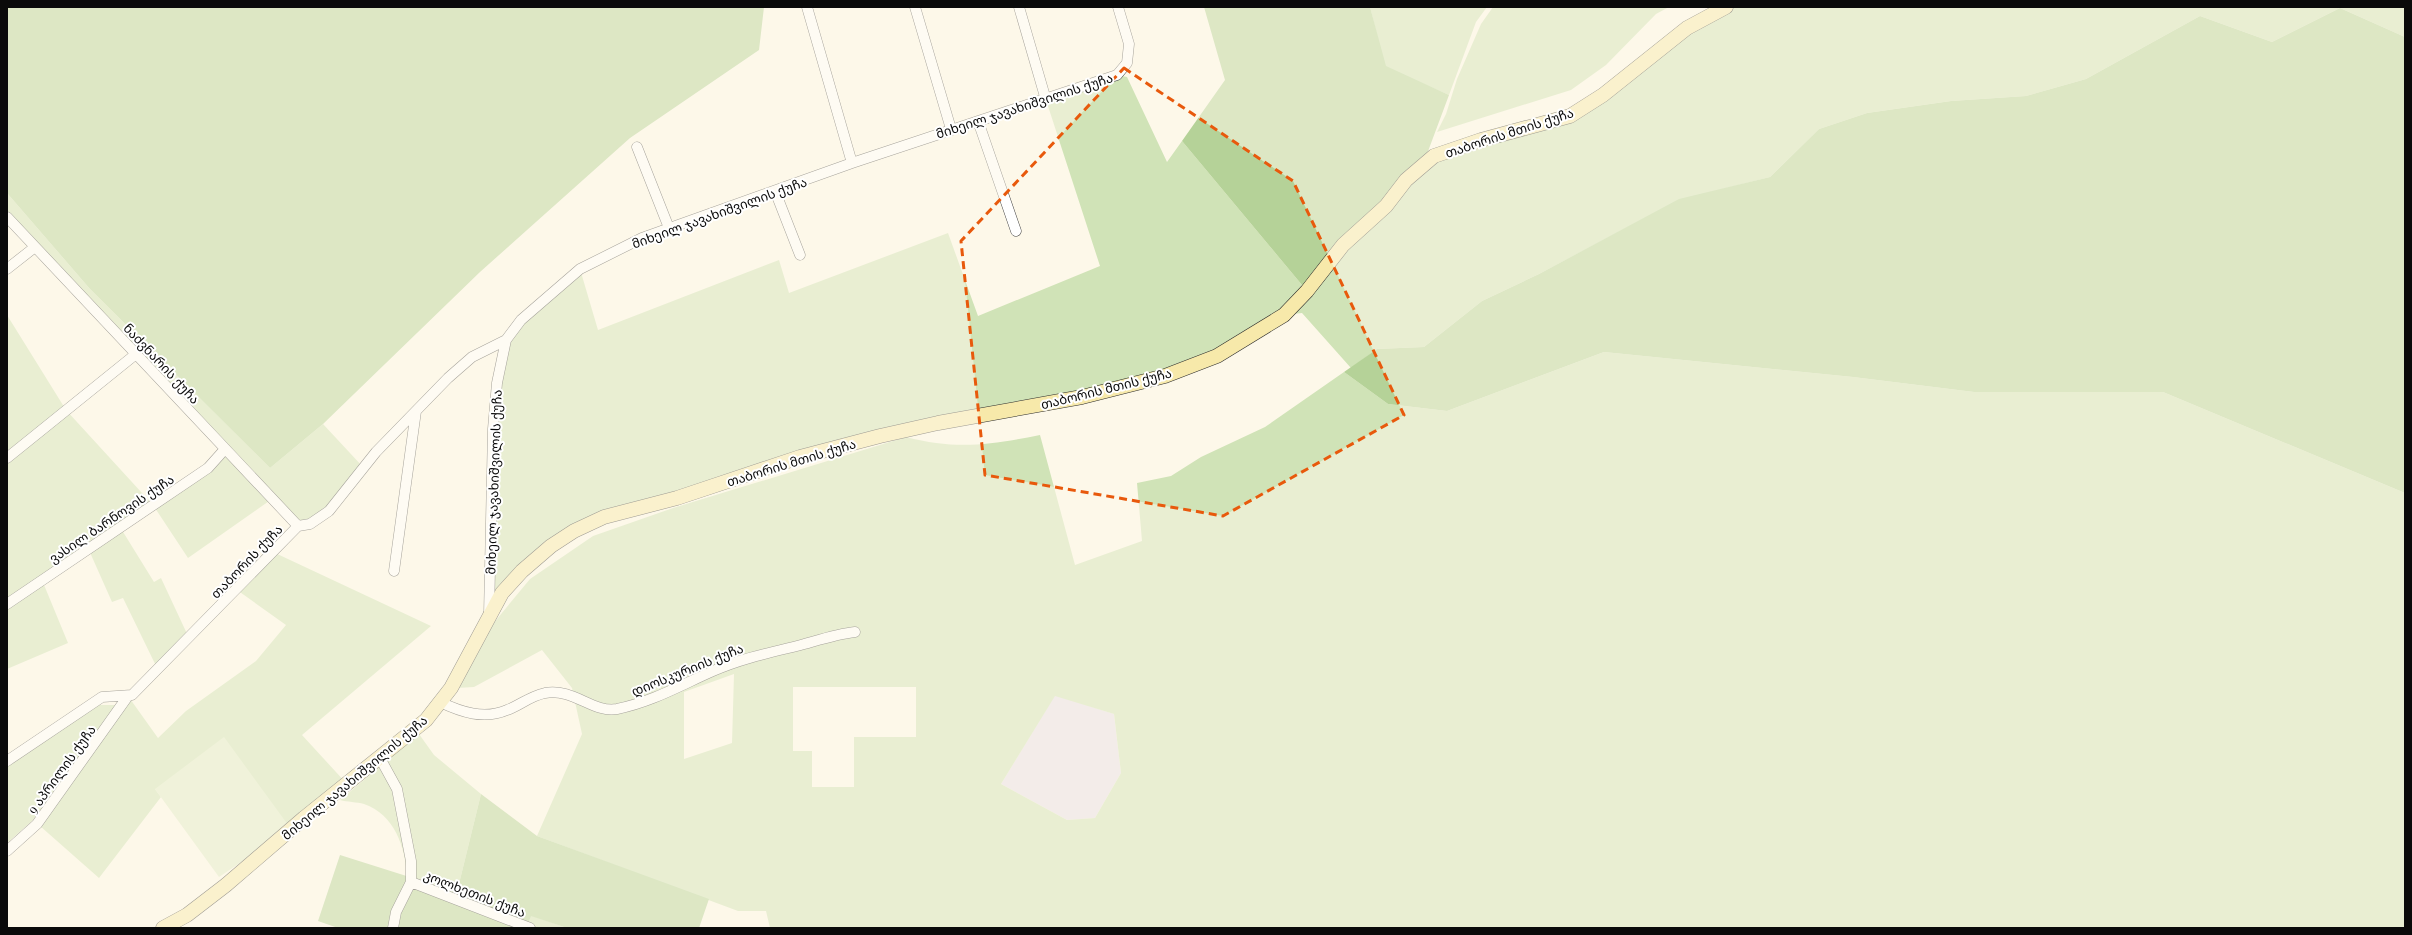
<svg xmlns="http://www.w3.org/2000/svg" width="2412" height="935" font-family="'Playfair Display','Noto Sans Georgian',serif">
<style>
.industrial{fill:#e7dee8}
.green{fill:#d0e3b7;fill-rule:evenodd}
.forest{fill:#b5d298}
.pitch{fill:#e1ebc8}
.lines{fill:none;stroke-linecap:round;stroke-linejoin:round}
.street-casing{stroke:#3d3d3d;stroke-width:11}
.secondary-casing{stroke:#2c2c2c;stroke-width:15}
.street{stroke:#fff;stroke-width:10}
.secondary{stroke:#f7e9aa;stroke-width:14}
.marked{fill:none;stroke:#e8590c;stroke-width:3;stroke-dasharray:8 5;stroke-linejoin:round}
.labels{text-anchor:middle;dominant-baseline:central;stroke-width:4;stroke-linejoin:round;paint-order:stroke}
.street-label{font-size:13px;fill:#0a0a0a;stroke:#fff}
</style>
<rect width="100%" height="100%" fill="#fdf8e9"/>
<path class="industrial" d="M1055,695l59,19 7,59 -26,45 -28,2 -66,-36z"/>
<path class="green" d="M1370,7h117l-11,15 -27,73 -64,-28z
M1493,7h176l-13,7 -50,51 -35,25 -134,42 9,-18 11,-35 24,-55z
M1718,7h687v30l-65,-29 -68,34 -72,-26 -114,63 -60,17 -75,5 -84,12 -48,16 -49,48 -91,23 -140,74 -57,27 -58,46 -47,2 -26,19 -49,-55 -18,2 -119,61 -227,47 -299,83 -88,40 -62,70 4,-187 13,-89 74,-71 18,61 181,-70 10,33 159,-60 30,83 122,-50 -54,-166 71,-25 10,2 40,85 15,-21 125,150 114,-126 145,-47z
M7,193l83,96 180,179 53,-44 40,43 -34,44 -31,15 -26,-27 -84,59 -35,-53 -33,22 34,55 7,-4 28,60 -31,32 -35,-72 -11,4 -24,-54 -46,32 26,63 -61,26v-354l59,95 87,95 72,-56 -218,-232z
M1604,352l249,25 121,15h189l242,101v435h-1635l-4,-17h-28l-201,-75 45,-102 -10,-46 -30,-38 -68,37 -17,1 30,-57 43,-52 63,-43 80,-28 233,-71c50,13 84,8 134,-2l35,130 67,-24 -5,-58 34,-7 30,-19 64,-30 79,-55 44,32 59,7zM734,674l-2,69 -48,16v-67zM793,687h123v50h-62v50h-42v-36h-19zM1055,696l59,18 7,59 -26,45 -28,2 -66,-36z
M273,552l158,74 -129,109 45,49 -56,45 -136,-40 6,8 -62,81 -59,-52 88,-130 30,42 28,-27 70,-50 30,-36 -49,-35z
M96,705h22l-77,108 -34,30v-76z
M419,734l15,21 47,39 -24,98 -50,-16c-2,-29 -12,-61 -43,-72 -7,-2 -17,-2 -24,-4z
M530,915l37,13h-41z"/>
<path class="forest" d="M7,7h757l-5,43 -129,88 -150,134 -157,152 -53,44 -180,-179 -83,-96z
M1204,7h166l16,59 63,29 -22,59 -120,137 -125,-150 43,-61z
M2340,8l65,29v456l-242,-101h-189l-121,-15 -249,-25 -157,59 -59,-7 -44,-32 33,-23 47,-2 58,-46 57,-27 140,-75 91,-22 49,-48 48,-16 84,-12 75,-5 60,-17 114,-63 72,26z
M481,794l56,42 172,63 -10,29h-132l-36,-12 -5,12h-188l-20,-7 22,-66 117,37z"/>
<path class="pitch" d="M224,737l67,92 -72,48 -64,-88z"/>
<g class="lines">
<defs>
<path id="street" d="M807,7l45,156
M915,7l36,122
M1019,7l27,93
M978,121l38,110
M637,147l32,81
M775,191l25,64
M7,217l291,309
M7,269l28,-22
M7,458l129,-104
M394,571l22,-160
M7,604l201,-136 17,-19
M489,615l4,-186 4,-46 9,-43 15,-20 59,-51 62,-31 210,-75 265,-88 10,-12 2,-19 -11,-37
M440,702c21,10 44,18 67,8 14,-5 21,-13 38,-17 29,-5 47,20 72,16 35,-7 64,-24 96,-38 27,-12 55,-18 84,-25 19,-5 39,-12 58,-14
M380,758l17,31 14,72v21l-15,30 -3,16
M7,761l95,-64 30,-2 166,-169 12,-2 19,-13 47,-59 72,-74 24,-21 34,-17
M7,851l30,-27 91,-128
M411,882l119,46"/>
<path id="secondary" d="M163,928l24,-13 39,-30 78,-67 122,-98 25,-32 51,-95 20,-22 29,-25 23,-15 30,-14 73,-19 123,-41 80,-21 58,-13 144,-26 83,-21 52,-20 67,-41 23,-24 36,-46 43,-39 20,-26 28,-24 47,-16 89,-24 33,-21 84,-67 39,-21"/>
</defs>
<use href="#street" class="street-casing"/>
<use href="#secondary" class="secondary-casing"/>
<use href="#street" class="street"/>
<use href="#secondary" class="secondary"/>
</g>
<path d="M0 0H2412V935H0ZM1124,68l169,113 111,234 -181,101 -238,-41 -24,-234z" fill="#fdf8e9" fill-opacity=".55" fill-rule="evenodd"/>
<path class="marked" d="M1124,68l169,113 111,234 -181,101 -238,-41 -24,-234z"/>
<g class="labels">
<g class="street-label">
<text transform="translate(1024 105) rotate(-18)">მიხეილ ჯავახიშვილის ქუჩა</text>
<text transform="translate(1509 132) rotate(-18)">თაბორის მთის ქუჩა</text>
<text transform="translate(719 212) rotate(-20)">მიხეილ ჯავახიშვილის ქუჩა</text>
<text transform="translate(162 363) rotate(47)">ნაძვნარის ქუჩა</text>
<text transform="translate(1106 388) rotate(-14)">თაბორის მთის ქუჩა</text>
<text transform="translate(791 462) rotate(-17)">თაბორის მთის ქუჩა</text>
<text transform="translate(493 482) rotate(-88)">მიხეილ ჯავახიშვილის ქუჩა</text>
<text transform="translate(111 518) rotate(-34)">ვასილ ბარნოვის ქუჩა</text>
<text transform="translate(246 561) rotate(-46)">თაბორის ქუჩა</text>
<text transform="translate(687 669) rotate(-22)">დიოსკურიის ქუჩა</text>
<text transform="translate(61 769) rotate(-54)">9 აპრილის ქუჩა</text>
<text transform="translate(354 777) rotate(-40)">მიხეილ ჯავახიშვილის ქუჩა</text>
<text transform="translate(475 893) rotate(21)">კოლხეთის ქუჩა</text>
</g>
</g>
<rect width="2412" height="935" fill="none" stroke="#0a0a0a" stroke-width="16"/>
</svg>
